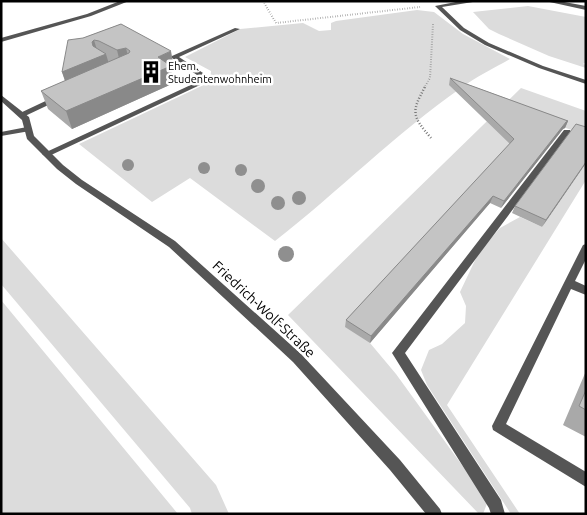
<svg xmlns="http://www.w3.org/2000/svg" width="587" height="515" font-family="Ubuntu,sans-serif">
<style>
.green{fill:#dcdcdc}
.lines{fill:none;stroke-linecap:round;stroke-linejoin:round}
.path-far1{stroke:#777;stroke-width:2;stroke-dasharray:0.5 2;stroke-linecap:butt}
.path{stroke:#777;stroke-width:2.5;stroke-dasharray:1 2;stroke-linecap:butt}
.service{fill:#555;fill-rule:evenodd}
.pedestrian{fill:#555;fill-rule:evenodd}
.minor{fill:#555;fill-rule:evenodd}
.tree{fill:#8f8f8f}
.wall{fill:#a9a9a9}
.shaded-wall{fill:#898989}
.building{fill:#c4c4c4;stroke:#898989}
.labels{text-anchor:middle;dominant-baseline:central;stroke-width:5;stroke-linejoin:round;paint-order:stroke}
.far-poi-label{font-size:11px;fill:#000;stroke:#fff;text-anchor:start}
.street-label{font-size:14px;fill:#000;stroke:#fff}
</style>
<rect width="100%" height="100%" fill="#fff"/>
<path class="green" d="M528,6l58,11v45l-3,2 3,1v3l-37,-12 -50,-22 -10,-5 -16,-17z
M417,10l17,2 29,22 47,25c-16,9 -34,18 -49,29 -66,46 -123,104 -186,153l-85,-63 -38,24 -73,-58 131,-62 1,-11 -26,-14 55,-28 63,-6 16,8 12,-1v-7l5,-2z
M521,88l65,23v24l-49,-17 -167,225 26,31 92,127 -5,13h-4l-191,-199z
M586,163v17l-139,225 73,109h-9l-84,-129 -6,-15 8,-20 13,-6 23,-21 1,-17 -6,-14 19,-40 21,-24 20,-11 22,10z
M1,238l215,247 13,29h-37l-2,-6 -189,-224z
M1,300l177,214h-177z"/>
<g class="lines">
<path class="path-far1" d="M263,1l13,22 144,-16
M424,88l6,-10 3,-54"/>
<path class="path" d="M425,87c-14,25 -13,29 6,51"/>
<path class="service" d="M461,1h18l-37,6 22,21 25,15v2h-4l-25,-15 -25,-24z
M545,1h14l27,5v4z
M235,28l5,1 -61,28 24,16 1,1 -4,11 -151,71 -3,1 -4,-3 153,-71 2,-8 -25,-17v-2z
M54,97l7,2 -36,17h-3l-4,-2z
M27,127h3v4l-29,5v-4z
M564,130h6l1,2 -166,221 96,147 4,14h-14l-2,-6 -97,-155z
M586,244v15l-11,22 11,5v9l-15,-6 -65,135 80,48v15l-93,-57 -1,-4 91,-181z"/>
<path class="pedestrian" d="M120,1h9l-38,15 -90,26v-4l86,-24z"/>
<path class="minor" d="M485,43h4l54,23 43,14v4l-47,-16 -54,-23z
M1,95l28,22 5,19 29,29 19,15 93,61 126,113 99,106 40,49 2,5h-16l-36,-44 -97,-108 -124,-115 -93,-63 -19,-15 -30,-30 -5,-19 -21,-19z"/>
</g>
<g class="tree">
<circle cx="128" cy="165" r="6"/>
<circle cx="204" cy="168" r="6"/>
<circle cx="241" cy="170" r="6"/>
<circle cx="258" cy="186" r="7"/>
<circle cx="299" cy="198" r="7"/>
<circle cx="278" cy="203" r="7"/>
<circle cx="286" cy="254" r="8"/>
</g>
<path class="wall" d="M121,24l53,44 -3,2 3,13 -102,46 -24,-20 -7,-18 24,-10 -3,-9 21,-34z
M450,78l118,43 -3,7 -2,1 -62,79 -11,-5 -120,140 -25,-16 1,-7 164,-176 -61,-59z
M586,127v36l-44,64 -30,-14 3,-7z
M586,371v66l-23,-12z"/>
<path class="shaded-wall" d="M94,40l5,17 7,-3 5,17 -43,18 -6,-17z
M126,48l4,16 -9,3 -4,-17z
M171,51l3,17 -3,2 3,13 -102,46 -6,-18 92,-54z
M568,121l-3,7 -2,1 -62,79 3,-7 62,-79z
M586,162v1l-44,64 4,-7z
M493,196l-3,7 -120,140 1,-7z"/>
<path class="building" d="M121,24l50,27 -13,6 13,9 -105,45 -25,-20 88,-38 1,-2 -4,-3 -9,2 -18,-9 -5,-1 -2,2 1,4 13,8 -44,18 6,-32 15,-2z
M450,78l118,43 -2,1 -62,79 -11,-5 -122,140 -25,-16 168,-181z
M576,124l10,3v35l-40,58 -31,-14z
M586,390v20l-7,-4z"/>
<defs>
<symbol id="building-bare" viewBox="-9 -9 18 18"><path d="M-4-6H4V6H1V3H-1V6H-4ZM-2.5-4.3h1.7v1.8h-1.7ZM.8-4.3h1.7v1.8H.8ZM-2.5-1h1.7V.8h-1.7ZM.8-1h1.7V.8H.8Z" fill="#000" stroke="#fff" stroke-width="2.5" paint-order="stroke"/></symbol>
</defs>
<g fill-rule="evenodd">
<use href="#building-bare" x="135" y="56" width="32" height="32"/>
</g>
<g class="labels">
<g class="far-poi-label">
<text x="168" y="66">Ehem.<tspan x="168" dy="13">Studentenwohnheim</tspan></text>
</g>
<g class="street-label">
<text transform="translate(264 309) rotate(43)">Friedrich-Wolf-Straße</text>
</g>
</g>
<rect width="587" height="515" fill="none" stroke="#000000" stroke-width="5"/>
</svg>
